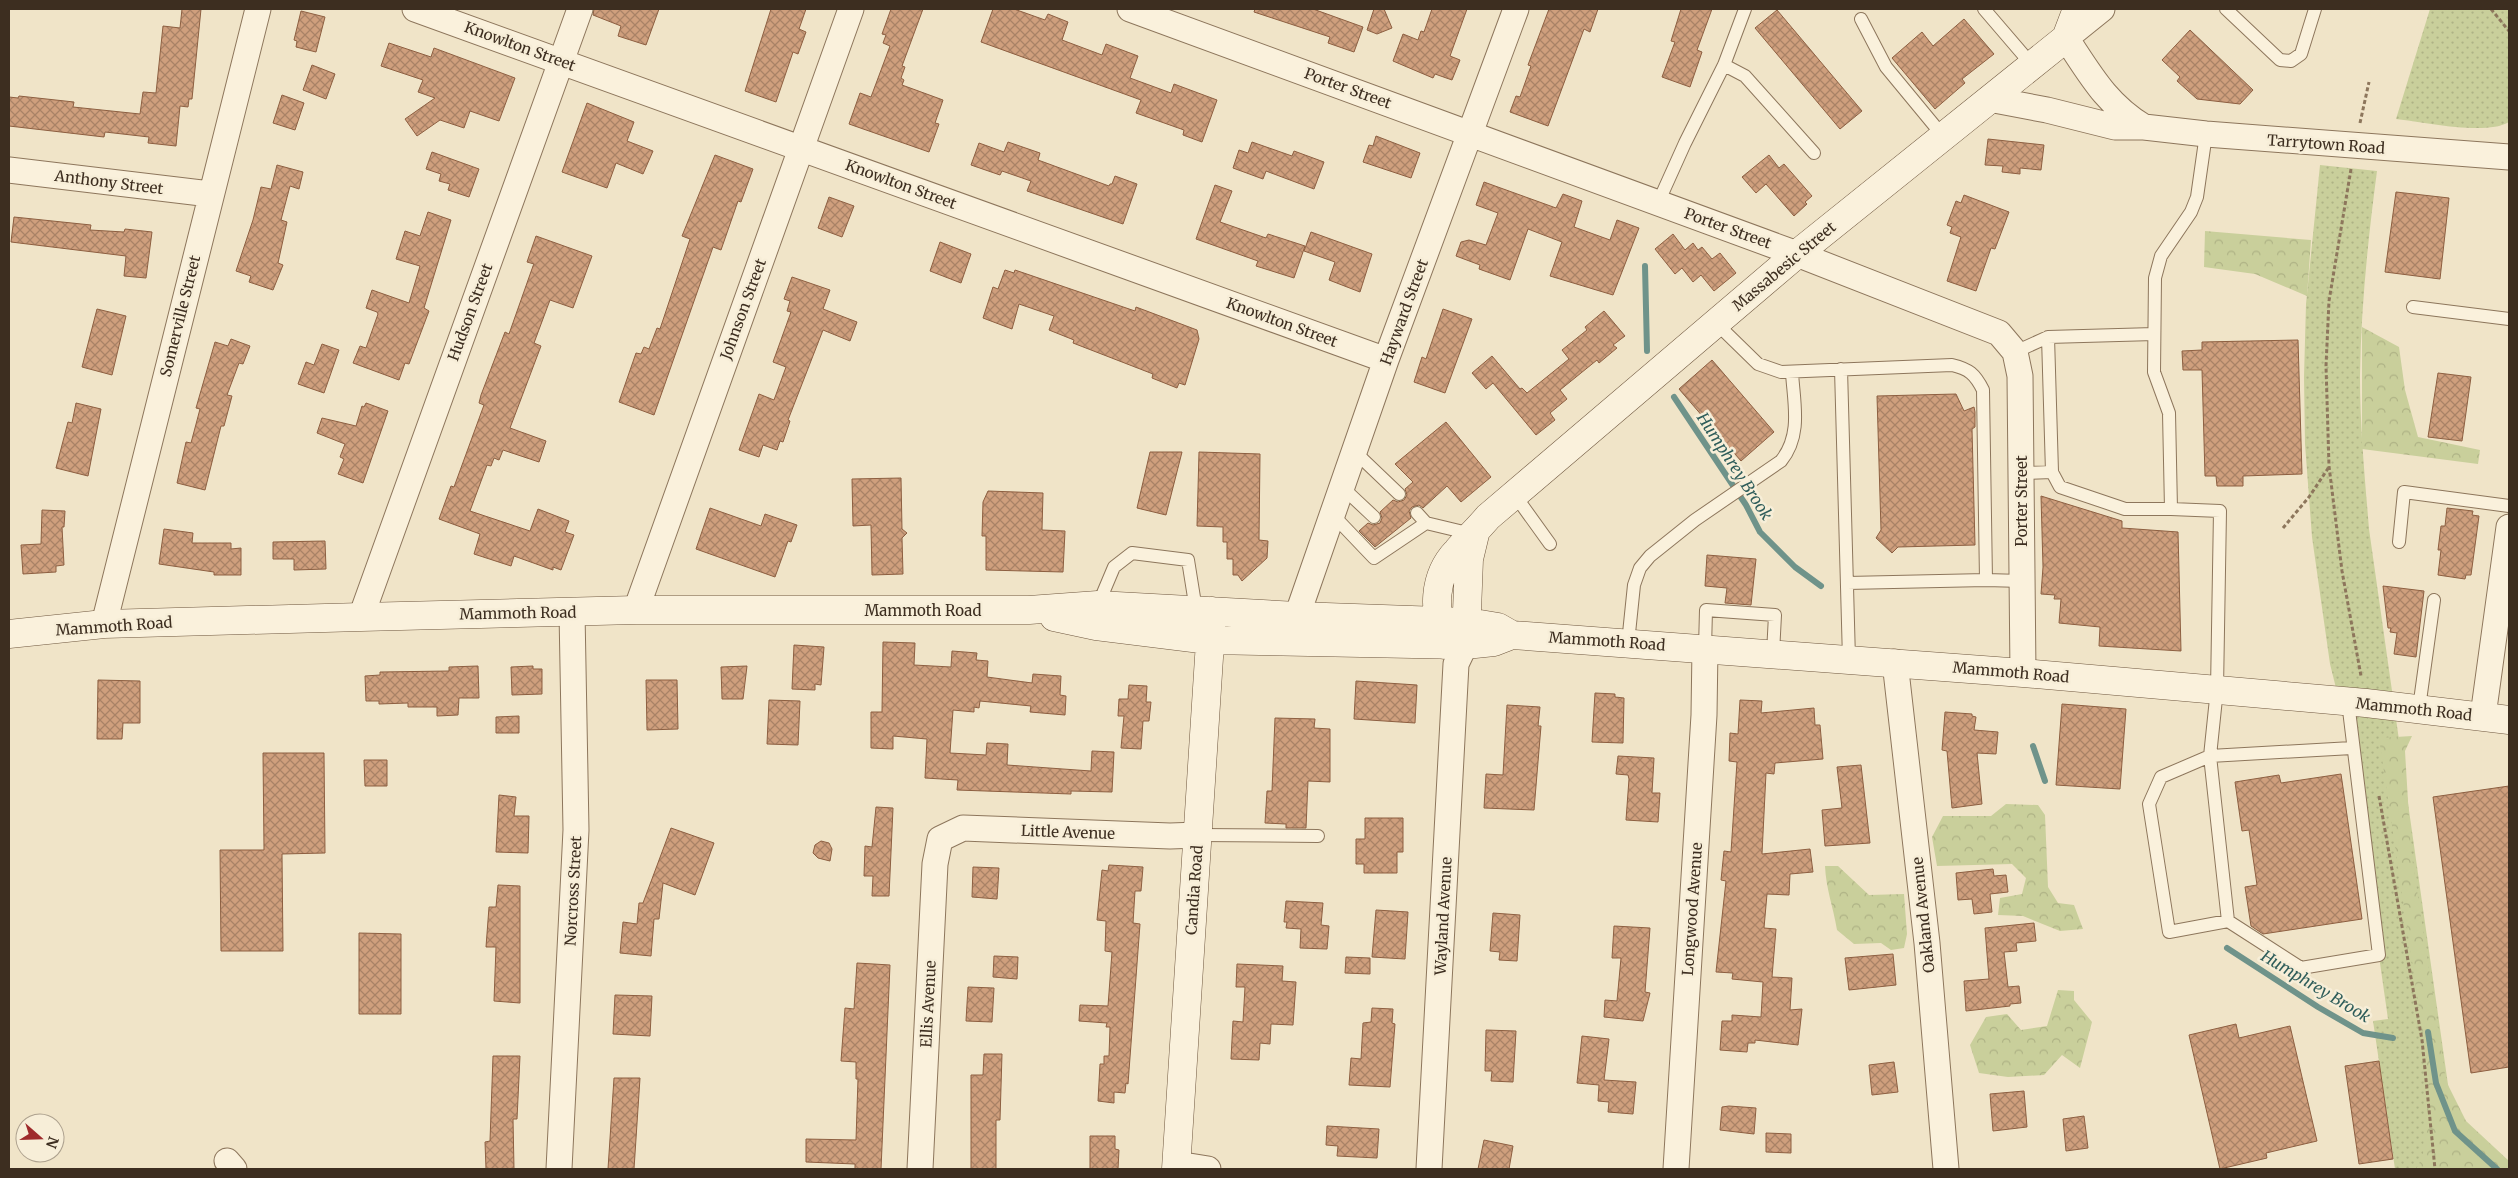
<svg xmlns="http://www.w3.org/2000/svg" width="2518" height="1178" font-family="Merriweather,serif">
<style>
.grass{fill:url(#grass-dots)}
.forest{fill:url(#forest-crowns)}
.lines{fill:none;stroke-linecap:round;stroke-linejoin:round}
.stream{stroke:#6f938a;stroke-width:6}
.building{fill:url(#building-cross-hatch);stroke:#8d5f41}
.service-casing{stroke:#8d765c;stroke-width:14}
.minor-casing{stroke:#8d765c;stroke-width:27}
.secondary-casing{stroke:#6f573f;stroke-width:29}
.path{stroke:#8d765c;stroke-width:3;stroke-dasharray:4 2.5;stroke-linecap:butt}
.service{stroke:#faf1dc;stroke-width:12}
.minor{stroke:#faf1dc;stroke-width:25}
.secondary{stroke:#faf1dc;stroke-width:28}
.labels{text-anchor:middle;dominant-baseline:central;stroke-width:5;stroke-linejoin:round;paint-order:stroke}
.street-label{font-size:15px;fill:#3d2e20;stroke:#f7eed8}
.water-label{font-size:16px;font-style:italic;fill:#2f5d5a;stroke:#f7eed8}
</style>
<defs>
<pattern id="grass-dots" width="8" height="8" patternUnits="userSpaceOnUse" patternTransform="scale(1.25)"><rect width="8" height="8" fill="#c9cf9b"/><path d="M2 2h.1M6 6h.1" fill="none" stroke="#aeb285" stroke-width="1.8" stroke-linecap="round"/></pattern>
<pattern id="forest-crowns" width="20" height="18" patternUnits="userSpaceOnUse" patternTransform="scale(1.25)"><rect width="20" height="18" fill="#c9cf9b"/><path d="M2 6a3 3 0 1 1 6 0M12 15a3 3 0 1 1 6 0" fill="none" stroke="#aeb285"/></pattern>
<pattern id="building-cross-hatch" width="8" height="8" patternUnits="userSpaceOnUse" patternTransform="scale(1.25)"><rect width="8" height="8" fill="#cf9f7d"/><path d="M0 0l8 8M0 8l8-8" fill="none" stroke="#a98266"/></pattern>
</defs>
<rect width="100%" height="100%" fill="#f0e4c8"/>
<path class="grass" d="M2430,9h79v113c-23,14 -85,0 -113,-3z
M2320,165l57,6c-9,68 -16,136 -17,205 0,52 5,102 9,153l91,640h-65l-22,-148 15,-2 -41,-287 -17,-68 -18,-127 -7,-93 -1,-67 2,-73z"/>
<path class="forest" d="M2205,231l106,9 -4,56 -52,-22 -51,-7z
M2362,327l37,20 6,43 13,47 62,13 -2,14 -116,-15z
M2412,736l-7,15 6,100 35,230 20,40 43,40v8h-93l7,-13 4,-94 -48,-324z
M2006,804l32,1 7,10 3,72 10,16 16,2 9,24 -23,2 -37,-15 -25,-1 2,-17 22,-4 4,-16 -14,-14 -75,2 -5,-29 11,-21h48z
M1825,866h13l31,29 35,-1 3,40 -3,14 -13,2 -10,-7 -27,1 -17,-14c-4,-24 -11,-41 -12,-64z
M2058,990l16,1v9l18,22 -12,46 -18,-13 -18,20 -36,2 -29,-4 -9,-28 16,-28 21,-3 14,16 26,-4z"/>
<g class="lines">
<path class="stream" d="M1645,266l2,85
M1674,397l72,108 14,27 35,35 26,19
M2033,746l12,35
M2227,948l91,59 45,26 30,5
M2428,1032l8,51 19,48 42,38"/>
</g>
<path class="building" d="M182,9h19l-9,90h-3l-1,8 -8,-1 -4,40 -28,-3 1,-6 -44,-5 -1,5 -95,-11v-29l9,1 1,-2 55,6 -1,5 67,7 3,-22 13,1 7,-67 17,2z
M594,9h65l-13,36 -28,-9 3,-10 -28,-11z
M771,9h35l-7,20 7,3 -8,22 -5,-2 -17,50 -31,-11z
M891,9h32l-21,57 3,1 -4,11 3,2 -2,5 41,15 -8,23 4,1 -10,28 -80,-28 11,-31 11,4 19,-51 -7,-3 3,-8 -4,-1z
M993,9h21l31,11 3,-6 20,8 -6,18 40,15 4,-11 32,12 -8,22 41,15 3,-9 43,16 -15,42 -19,-7 1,-5 -48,-17 5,-13 -160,-58z
M1255,9h58l50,18 -9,25 -26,-9 2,-6 -76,-25z
M1374,9h10l8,19 -15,6 -10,-4z
M1432,9h35l-17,47 10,4 -8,20 -17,-6 -2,4 -40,-17 10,-27 15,6 3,-9 3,1z
M1549,9h49l-8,23 -6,-3 -36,97 -38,-14 6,-16 4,1 11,-31 -3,-1z
M1681,9h31l-15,41 5,2 -12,35 -28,-10 13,-35 -4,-1z
M1777,10l85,101 -22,18 -85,-101z
M301,11l24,6 -9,35 -20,-5 1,-6 -3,-1z
M1964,19l30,35 -32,25 3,4 -30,26 -43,-51 30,-26 11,14z
M2190,30l63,60 -13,14 -43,-5 -20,-18 3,-4 -18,-17z
M389,43l42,14 3,-9 81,30 -16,43 -29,-10 -6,17 -24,-8 -23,16 -12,-17 30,-21 -17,-6 5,-12 -42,-14z
M312,65l23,9 -9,25 -23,-9z
M282,95l22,8 -9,27 -22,-7z
M587,103l47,19 -7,19 26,10 -10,23 -27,-11 -9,25 -45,-16z
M1376,136l44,17 -9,25 -48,-16 6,-17 4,1z
M1988,139l56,6 -3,25 -21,-2v6l-18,-2 1,-6 -18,-1z
M1008,142l32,11 -2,7 71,26 1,-2h2l3,-8 22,8 -14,40 -96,-33 4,-10 -29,-10 -2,4 -29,-10 8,-22 25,9z
M1252,142l40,14 2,-5 30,11 -10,27 -48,-18 -3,8 -30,-11 6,-18 9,3z
M432,152l47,17 -10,28 -21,-7 2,-6 -11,-3 2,-7 -15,-5z
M715,155l38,14 -12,33 -3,-1 -17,49 -8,-3 -59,168 -35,-13 17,-49 5,1 3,-7 5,2 8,-21 3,1 30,-90 -8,-3z
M1769,155l10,13 5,-4 28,32 -7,6 2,2 -13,12 -28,-32 -10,9 -14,-16z
M277,165l26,7 -4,17 -9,-3 -9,34 6,2 -9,41 5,2 -10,25 -24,-8 2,-6 -15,-5 17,-51 8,-33 10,2z
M1484,182l72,26 7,-14 19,7 -8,26 36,13 7,-20 22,8 -26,67 -63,-19 12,-34 -34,-13 -18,51 -31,-11 1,-4 -24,-9 5,-14 8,-2 17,5 12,-32 -22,-8z
M1215,185l17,6 -12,31 46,16 2,-4 37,12 -11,32 -38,-12 2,-5 -62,-22z
M2396,192l53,6 -9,81 -55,-7z
M1964,195l45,17 -14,37 -4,-1 -15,43 -29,-10 14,-44 -11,-4 2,-6 -5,-2 9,-24 5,2z
M829,197l25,9 -12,31 -24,-9z
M428,212l23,8 -27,88 5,3 -20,53 -4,-1 -6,17 -46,-17 7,-17 6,2 12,-34 -1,-2 -11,-4 6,-18 37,13 11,-37 -24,-7 9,-28 15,5z
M14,217l77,8 -1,5 34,2 1,-3 27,3 -6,46 -22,-2 2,-20 -115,-14z
M1311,232l61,22 -12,38 -31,-12 6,-18 -31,-11z
M1673,234l12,16 8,-7 5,7 4,-3 10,12 8,-6 16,20 -22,18 -13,-16 -8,7 -11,-14 -7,6 -20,-25z
M536,236l56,20 -19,52 -23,-8 -16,43 7,3 -31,82 36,13 -7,21 -36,-12 -4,10 -5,-2 -3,8 -4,-1 -17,46 60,20 8,-22 31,12 -4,11 9,3 -13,35 -8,-3v3l-39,-14 -3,10 -37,-12 6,-20 -41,-15 12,-33 3,1 30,-82 -5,-2 2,-8 24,-63 4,2 24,-68 1,-2 -7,-2z
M940,242l31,12 -10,29 -31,-12z
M1005,270l9,3 1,-3 120,41 1,-4 61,23 2,9 -14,46 -6,-2 -2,5 -25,-10 1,-4 -80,-31 1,-3 -25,-10 5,-14 -35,-12 -7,25 -29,-11 10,-31 5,2z
M792,277l38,13 -7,19 34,13 -7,19 -27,-11 -35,90 2,1 -7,21 -3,-1 -3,9 -14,-5 -4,12 -20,-7 20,-56 15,6 12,-33 -13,-5 18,-50 -4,-1 3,-10 -6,-2z
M97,309l29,7 -14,59 -30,-8z
M1443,309l29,10 -27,74 -31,-11 8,-25 4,2z
M1604,311l21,25 -12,9 4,3 -18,15 -2,-3 -37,30 7,9 -17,14 5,7 -19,15 -43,-52 -7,6 -14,-16 20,-17 28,33 2,-1 5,5 42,-34 -7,-9 25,-20 -2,-3z
M231,339l19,7 -7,18 -4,-1 -12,32 5,1 -8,30h-3l-16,64 -28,-7 9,-41 5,1 9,-34 -4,-1 19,-66 13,4z
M2298,340l4,134 -59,2v10h-26l-1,-10h-11l-3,-106h-19l-1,-19 20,-1v-8z
M322,344l17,6 -15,43 -26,-9 8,-22 8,3z
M1712,360l62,72 -33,29 -62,-72z
M2438,373l33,4 -9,64 -34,-4z
M1956,394l8,17 10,-4 1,5v15l-3,2 3,116 -77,2 -6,6 -16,-15 5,-8 -4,-134z
M76,403l25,6 -13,67 -32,-8 12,-46 4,1z
M366,403l22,8 -25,72 -25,-9 6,-15 -4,-2 5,-13 -28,-11 5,-15 34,8 6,-20 2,1z
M1446,422l45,55 -30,25 -14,-16 -24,22 -4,-3 -7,2 -3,4 2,7 -36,29 -16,-16 9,-8 5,2 7,-2 2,-5 -2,-6 13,-12 5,2 6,-2 3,-5 -2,-6 8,-7 -18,-18z
M1150,452h32l-16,63 -29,-7z
M1199,452l61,2 -1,86 9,1 -1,17 -25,23 -4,-6h-5v-16h-6v-17h-4v-15l-26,-1z
M901,478l1,51 5,4 -5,5 1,36 -31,1 -1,-50 -18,1 -1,-47z
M988,491l55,2 -1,37 23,1 -2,41 -77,-2v-34h-4l1,-34z
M2041,496l81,25v7l56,4 3,119 -82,-5 1,-19 -41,-4 2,-24h-7l1,-4 -14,-1 2,-27z
M710,508l51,18 4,-12 32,11 -6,17 -3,-1 -13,36 -79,-28z
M2447,508l26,3 -1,4 7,1 -8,59h-5l-1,4 -27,-4 3,-25h-3l3,-24h4z
M42,510l23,1 -1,16h-2l2,38 -8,1v6l-33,2 -2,-29 20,-1z
M164,529l29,4 -1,10h39v6l10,-1v27h-27v-3l-55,-8z
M325,541l1,28 -32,1v-11h-21v-17z
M1707,555l49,4 -5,46 -26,-2 2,-15 -22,-2z
M2383,586l41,5 -8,66 -22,-3 3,-21 -7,-1 1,-4h-3z
M883,642l32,1 -1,22 37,2 1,-16 25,2 -1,7 12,1 -1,16 45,6 1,-9 28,2 -1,19 6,1 -1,19 -35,-3 1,-6 -51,-5 -1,7 -5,-1v5l-21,-2 -3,43 36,2 1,-12 21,1 -1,21 84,6 1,-20 22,1 -2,40 -41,-1v3l-114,-4 1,-10 -33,-2 2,-39 -34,-3v13l-22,-1v-36h11z
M794,645l30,2 -3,38 -6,-1v6l-23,-1z
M478,666l1,32h-20l-1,17 -21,1v-9h-29v-4l-29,1v-3h-13l-1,-25 15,-1v-3l69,-1v-4z
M533,666v3h9v25l-30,1 -1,-28z
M747,666l-4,33h-21l-1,-32z
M98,680l42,1v42h-17l-1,16h-25z
M646,680h31l1,49 -31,1z
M1356,681l61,4 -2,38 -61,-4z
M1129,685l18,1 -1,16h5l-2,19h-6l-2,28 -20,-1 3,-32h-6l1,-17h9z
M1595,693l20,1v3l9,1 -1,45 -31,-1z
M769,700l31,1 -2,44 -31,-1z
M1740,700l22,1 -1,12 53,-5 1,17h5l3,34 -48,4 -1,11 -8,-1 -4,81 48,-5 3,23 -23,2 -1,21 -22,-1 -3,34 12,1 -4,48 20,1 -2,32 12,-1 -4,36 -43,-5v3h-7l-1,9 -27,-2 2,-29h10v-6l29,2 2,-35 -31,-3 1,-6 -17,-1 10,-91 -5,-1 3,-29 7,1 6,-90 -8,-1 1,-28 8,1z
M2062,704l64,5 -6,80 -64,-4z
M1507,705l33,2 -2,19h3l-7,84 -50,-2 2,-34 17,1z
M1945,712l27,2v2l4,1 -2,13 24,2 -2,22 -19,-1 5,51 -30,4 -5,-57 -5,-1z
M519,716v17h-23v-16z
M1275,718l40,1 -1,9 16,1v53l-22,-1 -2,47h-20v-4l-21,-1 2,-32h5z
M263,753h61l1,100 -43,1 1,97h-62l-1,-101h44z
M1618,756l36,2 -2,35h8l-2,29 -32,-2 3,-41 -1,-4 -12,-1z
M364,760h23v26h-22z
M1861,765l9,78 -45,3 -3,-36 20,-2 -5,-41z
M2341,774l21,145 -99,15 -12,-8 -6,-39 12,-2 -8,-55 -7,1 -7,-49 44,-7 2,8z
M2509,786v281l-38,6 -38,-276z
M499,795l17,2 -2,19h15l-1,37 -32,-1z
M876,807l17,1 -4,88h-17l1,-20h-9l1,-30 7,1z
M1365,818h38v34h-6v21h-33v-9h-8v-25h9z
M671,828l43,15 -19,52 -32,-12 -4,36h-5l-3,37 -31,-3 3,-31 14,2 2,-21h4z
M821,841l8,2 3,6 -2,12 -12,-3 -5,-5 2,-8z
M1109,865l34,2 -2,24h-6l-2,32 7,1 -12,160 -2,-1 -1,10 -11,-1v11l-16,-2 2,-37h4v-8h5l1,-29h-4l1,-4 -28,-2 1,-16 28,1 4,-54 -7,-1 1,-30 -9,-1 5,-50 6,1z
M973,867l26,1 -2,31 -25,-2z
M1993,869l1,7 12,-1 2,17 -18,2 2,18 -18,2 -2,-15 -14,1 -2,-27z
M498,885l22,1v117l-26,-2 2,-54h-10l3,-40h7z
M1286,901l37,2 -2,22 8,1 -2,23 -27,-1 1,-19 -15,-1 1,-6h-3z
M1376,910l32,2 -3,47 -33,-2z
M1493,913l27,2 -3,46 -18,-1 1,-8 -10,-1z
M2034,923l2,18 -20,2 1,8 -13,1 4,35 11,-1 2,17 -11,1v2l-44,5 -2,-30 25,-2 -4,-51z
M1614,926l36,2 -5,64 5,1 -7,28 -39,-4 1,-17 12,1 4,-43h-9z
M359,933l42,1v80h-42z
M1893,954l3,31 -47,5 -4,-32z
M994,956l24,1 -1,22 -24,-2z
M1346,957l24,1v16l-25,-1z
M857,963l33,2 -9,204h-26v-5l-49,-2v-23l50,1 2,-61h-2v-17l-15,-1 4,-53 9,1z
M1237,964l46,2 -1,15 14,1 -3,43 -22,-1 -1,20 -10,-1 -1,17 -28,-1 2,-38 10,1 2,-35h-9z
M968,987l26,1 -2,34 -26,-1z
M615,995l37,1 -2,40 -37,-2z
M1372,1008l21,1 -1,14 3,1 -5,63 -41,-2 2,-27 10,1 2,-36 8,-1z
M2236,1024l3,14 51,-12 27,115 -51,12 1,5 -47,11 -31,-134z
M1486,1030l30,1 -3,51 -22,-1 1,-10h-7z
M1582,1036l27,3 -5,41 32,2 -3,32 -25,-2 1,-10 -11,-1 1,-16 -22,-2z
M984,1054h18l-2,66h-4v49h-25v-94h12z
M493,1056h27l-3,63h-4l1,50h-28l-1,-27 5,-1z
M2379,1061l14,98 -34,5 -14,-98z
M1894,1062l4,30 -26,3 -3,-30z
M614,1078h26l-6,91h-26z
M2024,1091l3,36 -34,4 -3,-37z
M1729,1106l27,2 -2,26 -34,-4 2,-23z
M2084,1116l4,32 -22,3 -3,-32z
M1327,1126l52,3 -2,29 -40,-2 1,-10 -12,-1z
M1766,1133l25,1v19l-25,-1z
M1090,1136h25v13l4,1 -1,19h-28z
M1484,1140l29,6 -4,23h-31z"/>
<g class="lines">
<defs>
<path id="service" d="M1984,9l48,56
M2226,9l54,51 11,1 10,-7 14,-45
M1861,19l25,48 57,69
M1724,65l21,11 69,77
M2206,134l-9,63 -6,15 -30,44 -6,22 -1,94 15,41 2,96 49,2 -3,178 -7,67 -49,21 -12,27 20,128 59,-11 73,47 78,-13 -31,-253
M1658,203l27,-60 39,-78 21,-56
M2413,307l96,12
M1716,323l42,41 23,8 171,-7c17,4 23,9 31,25l3,190 36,1
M2015,352l33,-15
M1841,369l8,290
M1354,451l45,43
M2052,472l8,15 65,22h46
M2021,473l31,-1 -4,-135 106,-3
M1342,487l32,30
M1514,494l36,50
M1417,513l9,10 46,11
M1332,514l42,44 52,-35
M2399,542l5,-50 105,14
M1847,583l139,-3
M1098,605l16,-38 18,-14 56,7 8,50
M1628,643l6,-58 6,-17 10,-12 45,-36 86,-59c21,-26 13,-57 11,-88
M1705,648l1,-38 69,5 -2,38
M2419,708l15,-108
M1198,835l120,1
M2228,921l-18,-165 142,-8"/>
<path id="minor" d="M415,9l971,351
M1130,9l667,245 202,79 16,19 5,24 3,297
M2102,9l-36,29c24,36 40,66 78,89
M1989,99l58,11 68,17h29l62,7 303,23
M9,170l201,24
M636,610l215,-601
M1297,616l89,-256 130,-351
M361,617l219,-608
M104,624l154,-615
M1895,662l32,281 19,226
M2483,716l26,-189
M227,1161l7,8
M1177,1164l31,5
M559,1169l17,-339 -4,-218
M920,1169l15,-305 5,-25 23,-11 207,8 28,-1
M1429,1169l27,-505 9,-19
M1676,1169l28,-454 1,-67"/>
<path id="secondary" d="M1054,617l42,9 113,14 256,5 29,-3 18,-7
M9,634l95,-10 257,-7 275,-7h393l69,-5 199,11 171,6 30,5 14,8 511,38 343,30 143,17
M1466,638l3,-79 6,-25
M1443,645c-8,-34 -12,-67 14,-94 10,-12 21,-22 31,-34l309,-263 269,-216 11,-29
M1176,1169l36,-558"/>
</defs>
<use href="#service" class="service-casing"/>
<use href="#minor" class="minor-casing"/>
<use href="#secondary" class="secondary-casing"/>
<path class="path" d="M2491,9l18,22
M2360,123l9,-41
M2351,169l-22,132 -3,65 3,100 13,105 19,105
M2283,528l26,-31 20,-30
M2379,796l43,244 13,129"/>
<use href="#service" class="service"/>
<use href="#minor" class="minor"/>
<use href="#secondary" class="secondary"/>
</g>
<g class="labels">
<g class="street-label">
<text transform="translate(520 46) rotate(20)">Knowlton Street</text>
<text transform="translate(1348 88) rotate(20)">Porter Street</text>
<text transform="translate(2326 144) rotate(4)">Tarrytown Road</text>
<text transform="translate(109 182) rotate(7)">Anthony Street</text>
<text transform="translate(901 184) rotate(20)">Knowlton Street</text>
<text transform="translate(1728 228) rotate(20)">Porter Street</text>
<text transform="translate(1784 266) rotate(-40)">Massabesic Street</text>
<text transform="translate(743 309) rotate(-70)">Johnson Street</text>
<text transform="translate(470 312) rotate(-70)">Hudson Street</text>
<text transform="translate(1404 312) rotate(-70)">Hayward Street</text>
<text transform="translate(180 316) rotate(-76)">Somerville Street</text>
<text transform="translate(1282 322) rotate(20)">Knowlton Street</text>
<text transform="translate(2021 501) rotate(-90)">Porter Street</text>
<text x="923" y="610">Mammoth Road</text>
<text transform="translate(518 613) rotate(-1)">Mammoth Road</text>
<text transform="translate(114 626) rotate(-4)">Mammoth Road</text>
<text transform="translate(1607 641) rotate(4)">Mammoth Road</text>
<text transform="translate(2011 672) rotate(5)">Mammoth Road</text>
<text transform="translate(2414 709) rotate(6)">Mammoth Road</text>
<text transform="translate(1068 832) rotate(2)">Little Avenue</text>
<text transform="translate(1194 890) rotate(-86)">Candia Road</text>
<text transform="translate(573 891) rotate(-87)">Norcross Street</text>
<text transform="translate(1692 909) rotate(-86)">Longwood Avenue</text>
<text transform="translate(1923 915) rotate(-96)">Oakland Avenue</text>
<text transform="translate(1443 916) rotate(-87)">Wayland Avenue</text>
<text transform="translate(928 1004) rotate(-87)">Ellis Avenue</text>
</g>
<g class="water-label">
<text transform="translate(1735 466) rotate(57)">Humphrey Brook</text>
<text transform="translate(2316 986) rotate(31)">Humphrey Brook</text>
</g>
</g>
<rect width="2518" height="1178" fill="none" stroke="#3d2e20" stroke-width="20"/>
<g transform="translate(40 1138) rotate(110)"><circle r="24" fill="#f7eed8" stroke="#ada18e"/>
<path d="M0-4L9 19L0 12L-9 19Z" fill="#9e2a2b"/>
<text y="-8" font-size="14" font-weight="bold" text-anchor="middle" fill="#3d2e20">N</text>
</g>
</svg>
